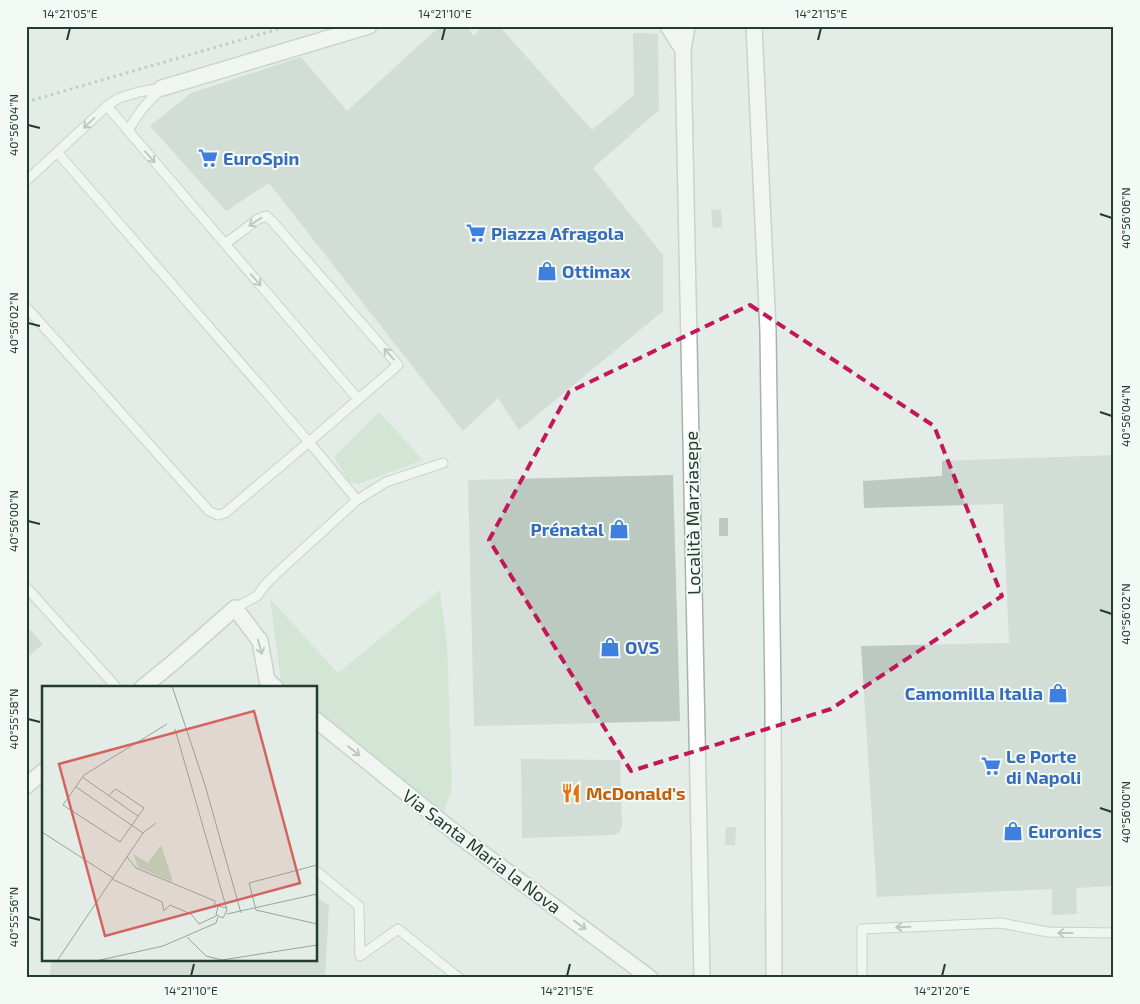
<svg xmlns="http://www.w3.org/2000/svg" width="1140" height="1004" font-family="'Exo 2',sans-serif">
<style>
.green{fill:#bedbbf}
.building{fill:#bcc9c1}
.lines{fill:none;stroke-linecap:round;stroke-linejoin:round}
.lane-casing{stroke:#a6b4ac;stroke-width:11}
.street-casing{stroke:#a6b4ac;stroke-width:18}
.path{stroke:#86ad98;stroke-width:3;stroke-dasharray:2.5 4;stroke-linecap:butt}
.lane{stroke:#fff;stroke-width:9}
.street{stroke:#fff;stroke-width:15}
.oneway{stroke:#929e98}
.marked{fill:none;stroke:#c2185b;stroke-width:4;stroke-dasharray:10 6;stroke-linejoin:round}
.ticks{fill:none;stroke:#243c30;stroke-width:2}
.labels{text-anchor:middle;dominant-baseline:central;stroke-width:4;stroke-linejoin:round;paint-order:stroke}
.shop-label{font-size:18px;font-weight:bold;fill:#366cbe;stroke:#f3f9f5;text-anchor:start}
.street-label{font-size:18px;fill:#243c30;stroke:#f3f9f5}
.food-label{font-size:18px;font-weight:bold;fill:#c56008;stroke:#f3f9f5;text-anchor:start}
.inset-road{fill:none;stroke:#97a69d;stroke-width:1}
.view{fill:#d46460;fill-opacity:0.15;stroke:#d46460;stroke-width:2.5}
.inset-edge{fill:none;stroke:#243c30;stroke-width:2.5}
.neatline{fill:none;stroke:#243c30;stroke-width:2}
.ticks-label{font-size:12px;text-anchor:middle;fill:#243c30}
</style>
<rect width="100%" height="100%" fill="#e3ece6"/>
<path class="green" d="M379,412l44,48 -65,24 -10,-3 -14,-24z
M440,590l7,54 5,143 -8,25 -128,-103v-21h-27l-8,-7 -11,-82 68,74z"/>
<path class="building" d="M440,26h26l8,10 9,-10h16l93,104 42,-35 -1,-62 25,1 1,76 -66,58 70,87v56l-144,119 -21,-32 -35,33 -194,-248 -43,28 -76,-85 41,-33 110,-36 46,54z
M721,209l1,18 -9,1 -2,-18z
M1114,455v431l-38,2 1,26 -25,1v-26l-175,8 -16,-251 148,-3 -6,-139 -139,4 -1,-27 79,-5v-15z
M673,475l7,246 -206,5 -6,-246z
M719,518h9v18h-9z
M26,625l17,19 -17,15z
M521,759l99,1 2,66 -3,7 -7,2 -90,3z
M726,827h10l-1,18h-10z
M316,896l13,10 -4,72h-275l1,-18h265z"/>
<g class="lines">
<defs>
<path id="lane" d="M107,106l251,293
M128,131c9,-17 19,-30 34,-42
M57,152l252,290 48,58
M26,181l81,-75 12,-8 20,-6 23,-4
M26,307l183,204 9,4 7,-2 84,-71 89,-77 -126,-144 -6,-5 -8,3 -33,25
M26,587l91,101
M235,608l22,-12 8,-11 11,-11 81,-74 29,-18 57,-19
M316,871l43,35 1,50 38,-27 61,49
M862,978v-49l139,-6 47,9 66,1"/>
<path id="street" d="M668,26l15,24
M687,26l-4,24 19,928
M754,26l14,305 5,368 1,279
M162,88l207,-62
M142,688l33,-27 60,-53 25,33 7,39 9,8
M316,720l142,115 192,143
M26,786l18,-15"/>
</defs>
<use href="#lane" class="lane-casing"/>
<use href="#street" class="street-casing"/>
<path class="path" d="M26,102l263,-76"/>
<use href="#lane" class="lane"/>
<use href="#street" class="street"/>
</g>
<defs><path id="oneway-shaft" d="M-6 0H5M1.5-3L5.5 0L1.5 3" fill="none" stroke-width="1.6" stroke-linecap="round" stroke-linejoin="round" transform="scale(1.25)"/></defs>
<g class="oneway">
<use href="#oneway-shaft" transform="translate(89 123) rotate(137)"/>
<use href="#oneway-shaft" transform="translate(150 157) rotate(49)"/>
<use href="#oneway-shaft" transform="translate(255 222) rotate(147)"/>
<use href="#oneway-shaft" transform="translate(256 280) rotate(49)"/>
<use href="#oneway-shaft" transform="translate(389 354) rotate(-131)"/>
<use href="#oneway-shaft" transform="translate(260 647) rotate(74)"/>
<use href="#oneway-shaft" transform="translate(354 751) rotate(39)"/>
<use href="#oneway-shaft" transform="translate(580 925) rotate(36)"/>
<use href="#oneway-shaft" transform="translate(903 927) rotate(178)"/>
<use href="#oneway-shaft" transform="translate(1065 933) rotate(-180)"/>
</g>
<path d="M0 0H1140V1004H0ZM750,305l184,121 68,170 -171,113 -200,62 -142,-231 80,-148z" fill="#e3ece6" fill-opacity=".55" fill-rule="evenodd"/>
<path class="marked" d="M750,305l184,121 68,170 -171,113 -200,62 -142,-231 80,-148z"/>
<path class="ticks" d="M67,40l3,-12M442,40l3,-12M818,40l3,-12M28,125l12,3M1100,214l12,4M28,323l12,3M1100,412l12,4M28,521l12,3M1100,610l12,4M28,719l12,3M1100,808l12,4M28,917l12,3M191,976l3,-12M567,976l3,-12M942,976l3,-12"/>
<defs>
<symbol id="supermarket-bare" viewBox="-9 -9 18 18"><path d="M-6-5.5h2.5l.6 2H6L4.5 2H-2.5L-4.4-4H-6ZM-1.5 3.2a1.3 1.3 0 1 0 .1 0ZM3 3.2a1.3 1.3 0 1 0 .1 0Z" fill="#3f7fe0" stroke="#f3f9f5" stroke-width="2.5" paint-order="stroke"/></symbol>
<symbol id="shop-bare" viewBox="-9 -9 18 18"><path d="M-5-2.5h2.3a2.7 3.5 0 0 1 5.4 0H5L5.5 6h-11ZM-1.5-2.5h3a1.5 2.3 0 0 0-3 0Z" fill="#3f7fe0" stroke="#f3f9f5" stroke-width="2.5" paint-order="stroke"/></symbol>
<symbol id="restaurant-bare" viewBox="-9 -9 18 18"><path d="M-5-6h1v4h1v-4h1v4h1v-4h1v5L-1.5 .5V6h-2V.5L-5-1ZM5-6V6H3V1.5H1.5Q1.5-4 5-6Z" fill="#e8710a" stroke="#f3f9f5" stroke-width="2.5" paint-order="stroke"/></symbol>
</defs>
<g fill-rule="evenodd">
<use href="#supermarket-bare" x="194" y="144" width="28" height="28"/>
<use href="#supermarket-bare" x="462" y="219" width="28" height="28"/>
<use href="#shop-bare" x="533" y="257" width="28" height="28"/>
<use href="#shop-bare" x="605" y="515" width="28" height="28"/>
<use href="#shop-bare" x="596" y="633" width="28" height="28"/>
<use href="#shop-bare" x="1044" y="679" width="28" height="28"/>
<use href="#supermarket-bare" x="977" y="752" width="28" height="28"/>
<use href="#restaurant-bare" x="557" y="779" width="28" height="28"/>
<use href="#shop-bare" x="999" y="817" width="28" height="28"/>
</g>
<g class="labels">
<g class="shop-label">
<text x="223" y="158">EuroSpin</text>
<text x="491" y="233">Piazza Afragola</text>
<text x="562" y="271">Ottimax</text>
<text x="604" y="529" text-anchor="end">Prénatal</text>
<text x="625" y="647">OVS</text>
<text x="1043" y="693" text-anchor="end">Camomilla Italia</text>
<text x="1006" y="756">Le Porte<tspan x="1006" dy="21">di Napoli</tspan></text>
<text x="1028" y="831">Euronics</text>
</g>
<g class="street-label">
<text transform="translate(692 513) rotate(-91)">Località Marziasepe</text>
<text transform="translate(482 851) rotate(37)">Via Santa Maria la Nova</text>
</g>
<g class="food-label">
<text x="586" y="793">McDonald's</text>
</g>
</g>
<g transform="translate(42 686)">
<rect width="275" height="275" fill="#e3ece6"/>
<path d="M119,159l11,33v4l-34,-15 -5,-13 15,9z" fill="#bedbbf"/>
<path class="inset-road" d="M130,0l33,99 36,128M133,43l52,181 -4,8 -7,-3 2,-9 9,2M40,91l56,39M34,101l67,46M67,109l7,-6 28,19 -24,34 -57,-37 21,-30 83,-51M0,146l71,46M85,171l9,11 79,33v7M70,193l50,23 2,9 6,-6 21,9 8,10 17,-8M214,224l-7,-27 68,-18M214,224l61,14M185,228l90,-20M145,251l19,19 16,4 95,-15M15,275l86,-128 13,-10M54,275l67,-15 53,-23 2,-6"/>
<path class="view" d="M212,25l46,172 -195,53 -46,-172z"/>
<rect width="275" height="275" class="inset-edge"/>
</g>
<rect width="1140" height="1004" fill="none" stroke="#f3f9f5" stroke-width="55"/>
<rect x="28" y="28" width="1084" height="948" class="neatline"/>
<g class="ticks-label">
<text x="70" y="18">14°21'05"E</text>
<text x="445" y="18">14°21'10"E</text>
<text x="821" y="18">14°21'15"E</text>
<text transform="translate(14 125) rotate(-90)" y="4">40°56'04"N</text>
<text transform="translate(1126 218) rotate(-90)" y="4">40°56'06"N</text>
<text transform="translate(14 323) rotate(-90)" y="4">40°56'02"N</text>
<text transform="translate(1126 416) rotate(-90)" y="4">40°56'04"N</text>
<text transform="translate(14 521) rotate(-90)" y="4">40°56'00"N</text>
<text transform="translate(1126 614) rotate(-90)" y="4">40°56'02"N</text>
<text transform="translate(14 719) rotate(-90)" y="4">40°55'58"N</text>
<text transform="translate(1126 812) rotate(-90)" y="4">40°56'00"N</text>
<text transform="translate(14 917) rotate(-90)" y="4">40°55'56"N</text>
<text x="191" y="995">14°21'10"E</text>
<text x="567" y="995">14°21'15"E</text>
<text x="942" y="995">14°21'20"E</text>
</g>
</svg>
